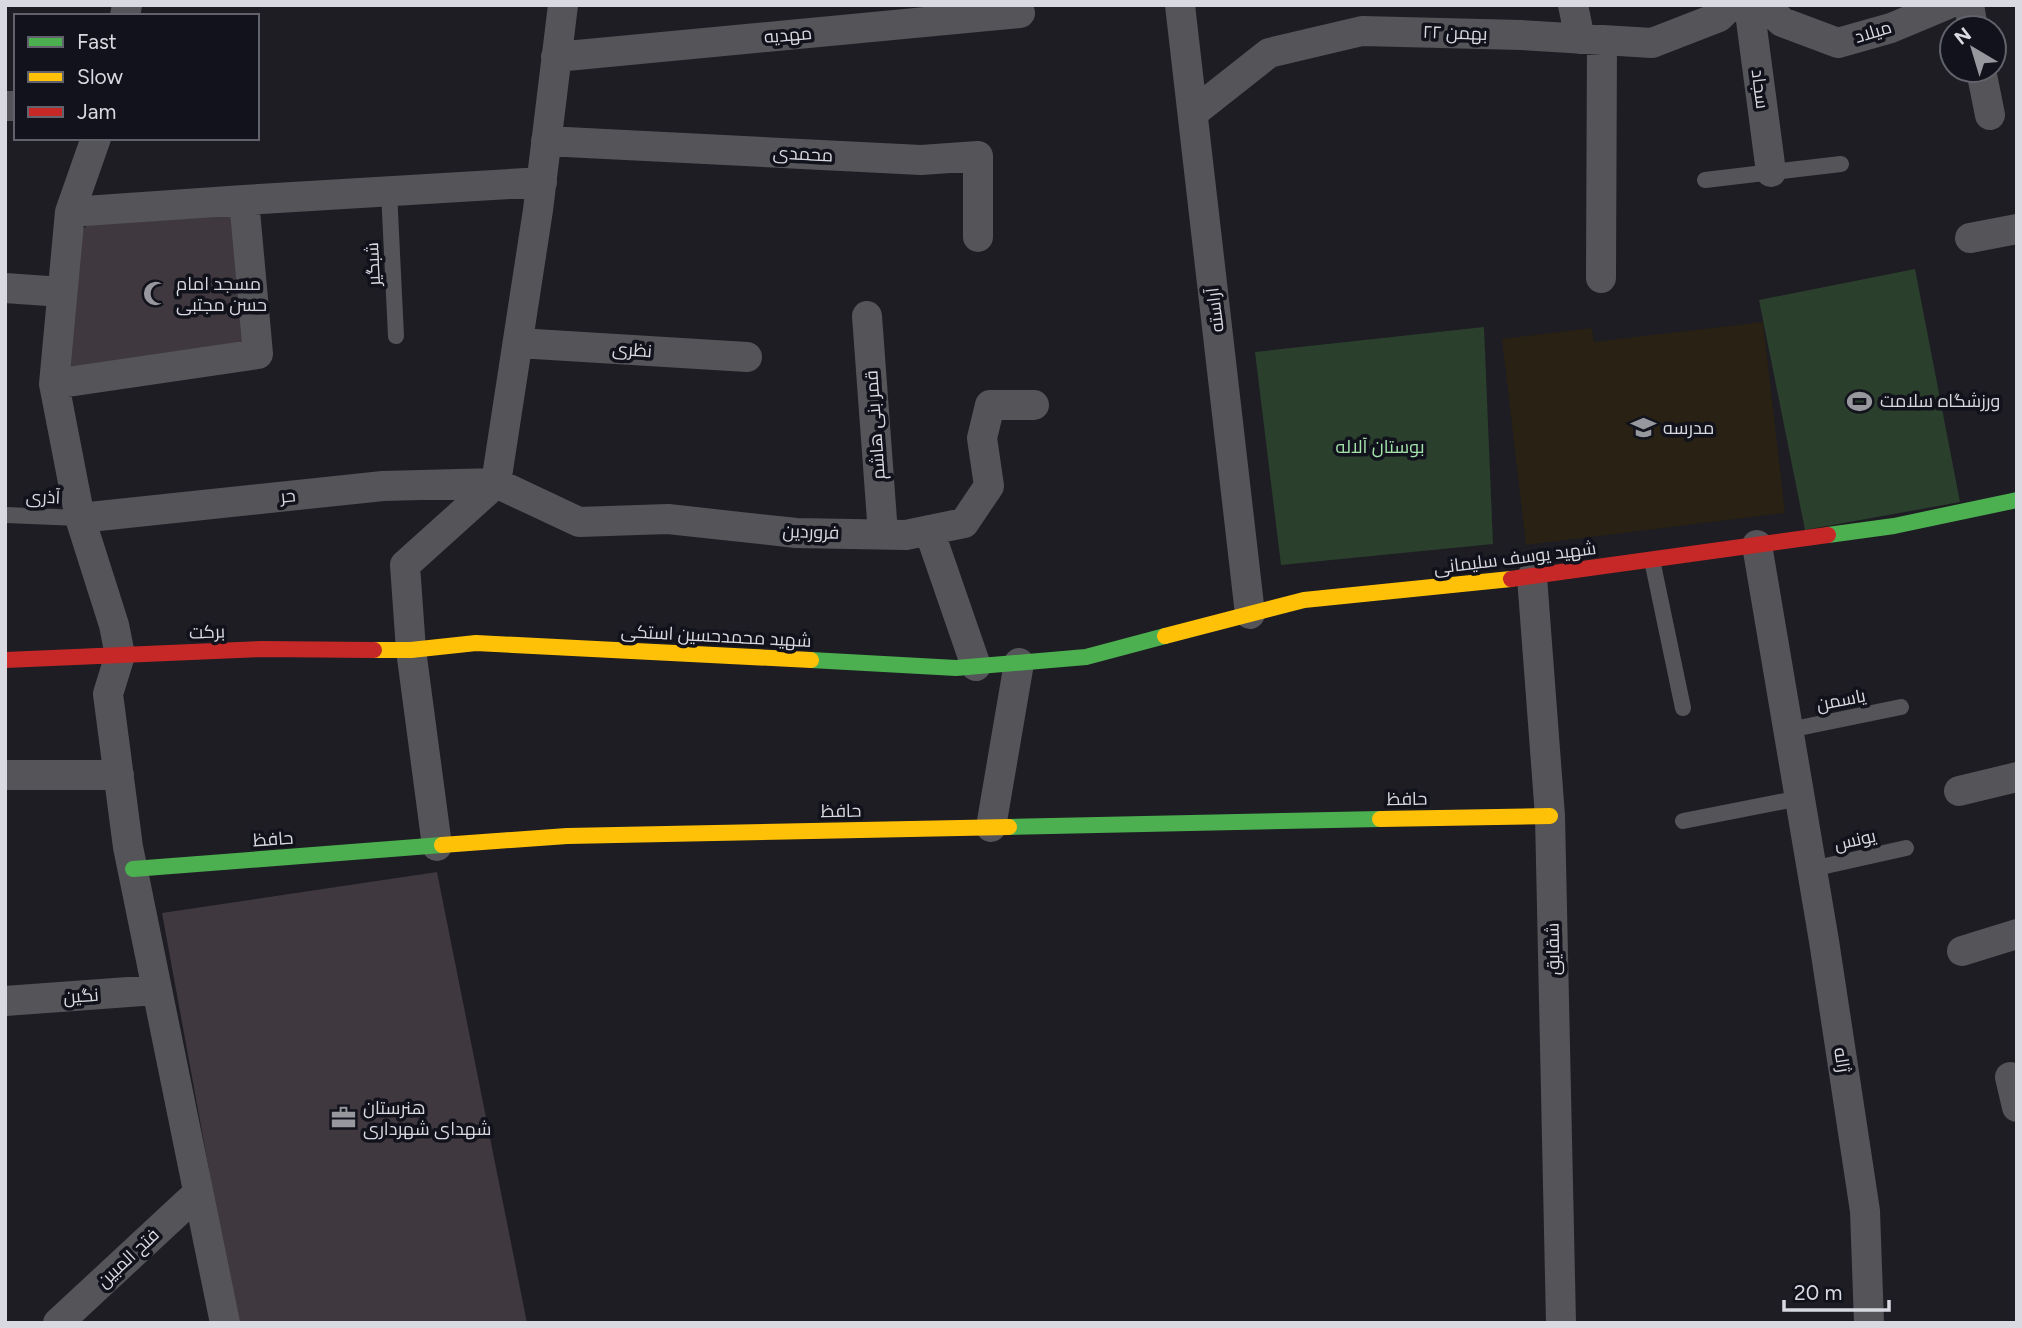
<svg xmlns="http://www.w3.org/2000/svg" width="2022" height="1328" font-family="Figtree,Cairo,sans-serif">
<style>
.education{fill:#282114}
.green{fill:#2b3f2d}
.building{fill:#3f383e}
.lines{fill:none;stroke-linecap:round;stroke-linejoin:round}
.lane{stroke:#545459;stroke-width:16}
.street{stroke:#545459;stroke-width:30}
.fast{stroke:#4caf50;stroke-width:16}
.slow{stroke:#ffc107;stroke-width:16}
.jam{stroke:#c62828;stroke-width:16}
.labels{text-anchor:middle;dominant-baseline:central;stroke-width:7;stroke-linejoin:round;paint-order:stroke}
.street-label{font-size:18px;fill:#d9dae1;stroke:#11121c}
.poi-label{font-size:18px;fill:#d9dae1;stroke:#11121c;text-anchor:start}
.park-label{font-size:18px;fill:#a4e4ab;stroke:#11121c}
</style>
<rect width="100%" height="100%" fill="#1d1d23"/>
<path class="education" d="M1763,322l22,191 -259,32 -24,-206 90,-11 2,14z"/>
<path class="green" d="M1915,269l45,233 -155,28 -46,-230z
M1484,327l9,217 -212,21 -26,-213z"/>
<path class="building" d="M237,211l9,140 -184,25 12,-139 19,-17z
M437,872l90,451h-290l-75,-410z"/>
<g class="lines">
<path class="lane" d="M1705,180l136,-16
M389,191l7,145
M5,515l75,3
M1652,560l31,148
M1789,730l112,-23
M1683,821l117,-23
M1812,869l94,-21"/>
<path class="street" d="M1180,5l70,609
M1573,5l7,34
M1749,5l22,167
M1764,5l18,17 56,21 53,-15 55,-23
M1969,5l4,23
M125,16l2,-11
M556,57l464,-44
M1981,70l9,45
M5,106h11
M1193,113l76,-60 93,-22 159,4 131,8 67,-26 12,-12
M96,138l-26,74 -16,172 26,134 34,107 6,30 -12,39 20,153 97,476
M546,141l375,19 57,-4v81
M70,212l174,-12 298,-18
M1970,238l47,-9
M1601,278l1,-238
M5,288l57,4
M867,316l16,218
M518,343l229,14
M54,384l204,-30 -14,-154
M80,518l303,-32 113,-3 83,39 89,-3 128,14 110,2 58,-12 25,-37 -7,-48 8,-33h44
M929,530l47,136
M1757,545l67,396 41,270 4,112
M1532,577l18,239 11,507
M5,775h114
M1959,791l58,-14
M991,827l28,-164
M437,846l-26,-196 -6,-85 91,-82 42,-273 25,-205
M1962,951l55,-17
M5,1001l151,-11
M2010,1077l7,30
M58,1323l140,-130"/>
<path class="fast" d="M1828,535l66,-9 123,-26
M811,660l145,8 130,-11 79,-21
M1009,827l371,-8
M133,869l309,-24"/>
<path class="slow" d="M1165,636l139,-36 207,-21
M374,650h37l65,-7 335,17
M1380,819l170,-3
M442,845l125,-9 442,-9"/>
<path class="jam" d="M1511,579l317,-44
M5,660l256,-11 113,1"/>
</g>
<defs>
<symbol id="mosque-bare" viewBox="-9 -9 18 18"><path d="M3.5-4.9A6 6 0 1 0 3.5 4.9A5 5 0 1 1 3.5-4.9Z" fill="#97989e" stroke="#11121c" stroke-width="2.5" paint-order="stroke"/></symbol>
<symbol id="stadium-bare" viewBox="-9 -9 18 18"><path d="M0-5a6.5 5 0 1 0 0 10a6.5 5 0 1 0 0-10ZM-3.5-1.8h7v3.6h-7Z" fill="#97989e" stroke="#11121c" stroke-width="2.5" paint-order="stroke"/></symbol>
<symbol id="school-bare" viewBox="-9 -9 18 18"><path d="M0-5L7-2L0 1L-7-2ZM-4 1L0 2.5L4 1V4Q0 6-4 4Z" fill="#97989e" stroke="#11121c" stroke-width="2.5" paint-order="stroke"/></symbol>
<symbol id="office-bare" viewBox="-9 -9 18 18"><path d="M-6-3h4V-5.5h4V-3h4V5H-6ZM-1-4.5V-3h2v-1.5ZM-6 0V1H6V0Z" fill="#97989e" stroke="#11121c" stroke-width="2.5" paint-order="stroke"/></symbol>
</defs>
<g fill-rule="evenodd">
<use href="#mosque-bare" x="138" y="276" width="35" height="35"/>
<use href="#stadium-bare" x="1842" y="384" width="35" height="35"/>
<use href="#school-bare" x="1626" y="410" width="35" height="35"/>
<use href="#office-bare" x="326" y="1100" width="35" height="35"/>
</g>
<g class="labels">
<g class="street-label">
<text transform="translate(1873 32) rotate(-17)">میلاد</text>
<text transform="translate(1455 33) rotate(2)">۲۲ بهمن</text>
<text transform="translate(788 35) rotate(-5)">مهدیه</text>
<text transform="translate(1760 89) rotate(83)">سجاد</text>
<text transform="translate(803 154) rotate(3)">محمدی</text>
<text transform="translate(373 264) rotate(-93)">شبگیر</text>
<text transform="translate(1215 310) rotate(-97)">آراسته</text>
<text transform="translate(632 350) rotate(4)">نظری</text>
<text transform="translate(875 425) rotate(-94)">قمر بنی هاشم</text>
<text transform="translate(288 496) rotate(-6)">حر</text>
<text transform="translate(43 497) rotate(2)">آذری</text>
<text transform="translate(811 532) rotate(2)">فروردین</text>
<text transform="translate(1515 558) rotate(-7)">شهید یوسف سلیمانی</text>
<text transform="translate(207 632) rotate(-2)">برکت</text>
<text transform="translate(716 636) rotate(3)">شهید محمدحسین استکی</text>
<text transform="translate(1841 700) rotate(-11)">یاسمن</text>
<text transform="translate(1407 799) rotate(-1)">حافظ</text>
<text transform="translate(841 811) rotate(-1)">حافظ</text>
<text transform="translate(273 839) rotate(-4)">حافظ</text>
<text transform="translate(1855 840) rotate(-13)">یونس</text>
<text transform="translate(1553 949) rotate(-91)">شقایق</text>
<text transform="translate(81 996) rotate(-4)">نگین</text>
<text transform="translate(1842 1060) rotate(81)">ژاله</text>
<text transform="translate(128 1258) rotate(-43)">فتح المبین</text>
</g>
<g class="poi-label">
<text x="176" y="284">مسجد امام<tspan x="176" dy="21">حسن مجتبی</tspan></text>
<text x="1880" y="401">ورزشگاه سلامت</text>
<text x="1663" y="428">مدرسه</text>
<text x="363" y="1108">هنرستان<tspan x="363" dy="21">شهدای شهرداری</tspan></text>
</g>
<g class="park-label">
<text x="1380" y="447">بوستان آلاله</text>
</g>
</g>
<rect width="2022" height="1328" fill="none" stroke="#d9dae1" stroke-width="14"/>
<rect x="14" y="14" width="245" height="126" fill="#11121c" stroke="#61626b" stroke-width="2"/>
<rect x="28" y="37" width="35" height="10" fill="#4caf50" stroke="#61626b" stroke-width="2"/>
<text x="77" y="49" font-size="21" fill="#d9dae1">Fast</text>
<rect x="28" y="72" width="35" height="10" fill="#ffc107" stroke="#61626b" stroke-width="2"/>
<text x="77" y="84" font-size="21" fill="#d9dae1">Slow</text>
<rect x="28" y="107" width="35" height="10" fill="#c62828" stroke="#61626b" stroke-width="2"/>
<text x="77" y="119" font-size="21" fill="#d9dae1">Jam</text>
<g transform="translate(1973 49) rotate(322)"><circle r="33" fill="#11121c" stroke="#61626b" stroke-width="2"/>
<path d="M0-5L12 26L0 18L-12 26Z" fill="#97989e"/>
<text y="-10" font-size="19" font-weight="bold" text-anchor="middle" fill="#d9dae1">N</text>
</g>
<path d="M1784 1300v10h105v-10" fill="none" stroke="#d9dae1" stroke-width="3.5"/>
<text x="1794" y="1300" font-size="21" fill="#d9dae1" stroke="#11121c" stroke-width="5" paint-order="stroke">20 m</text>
</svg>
